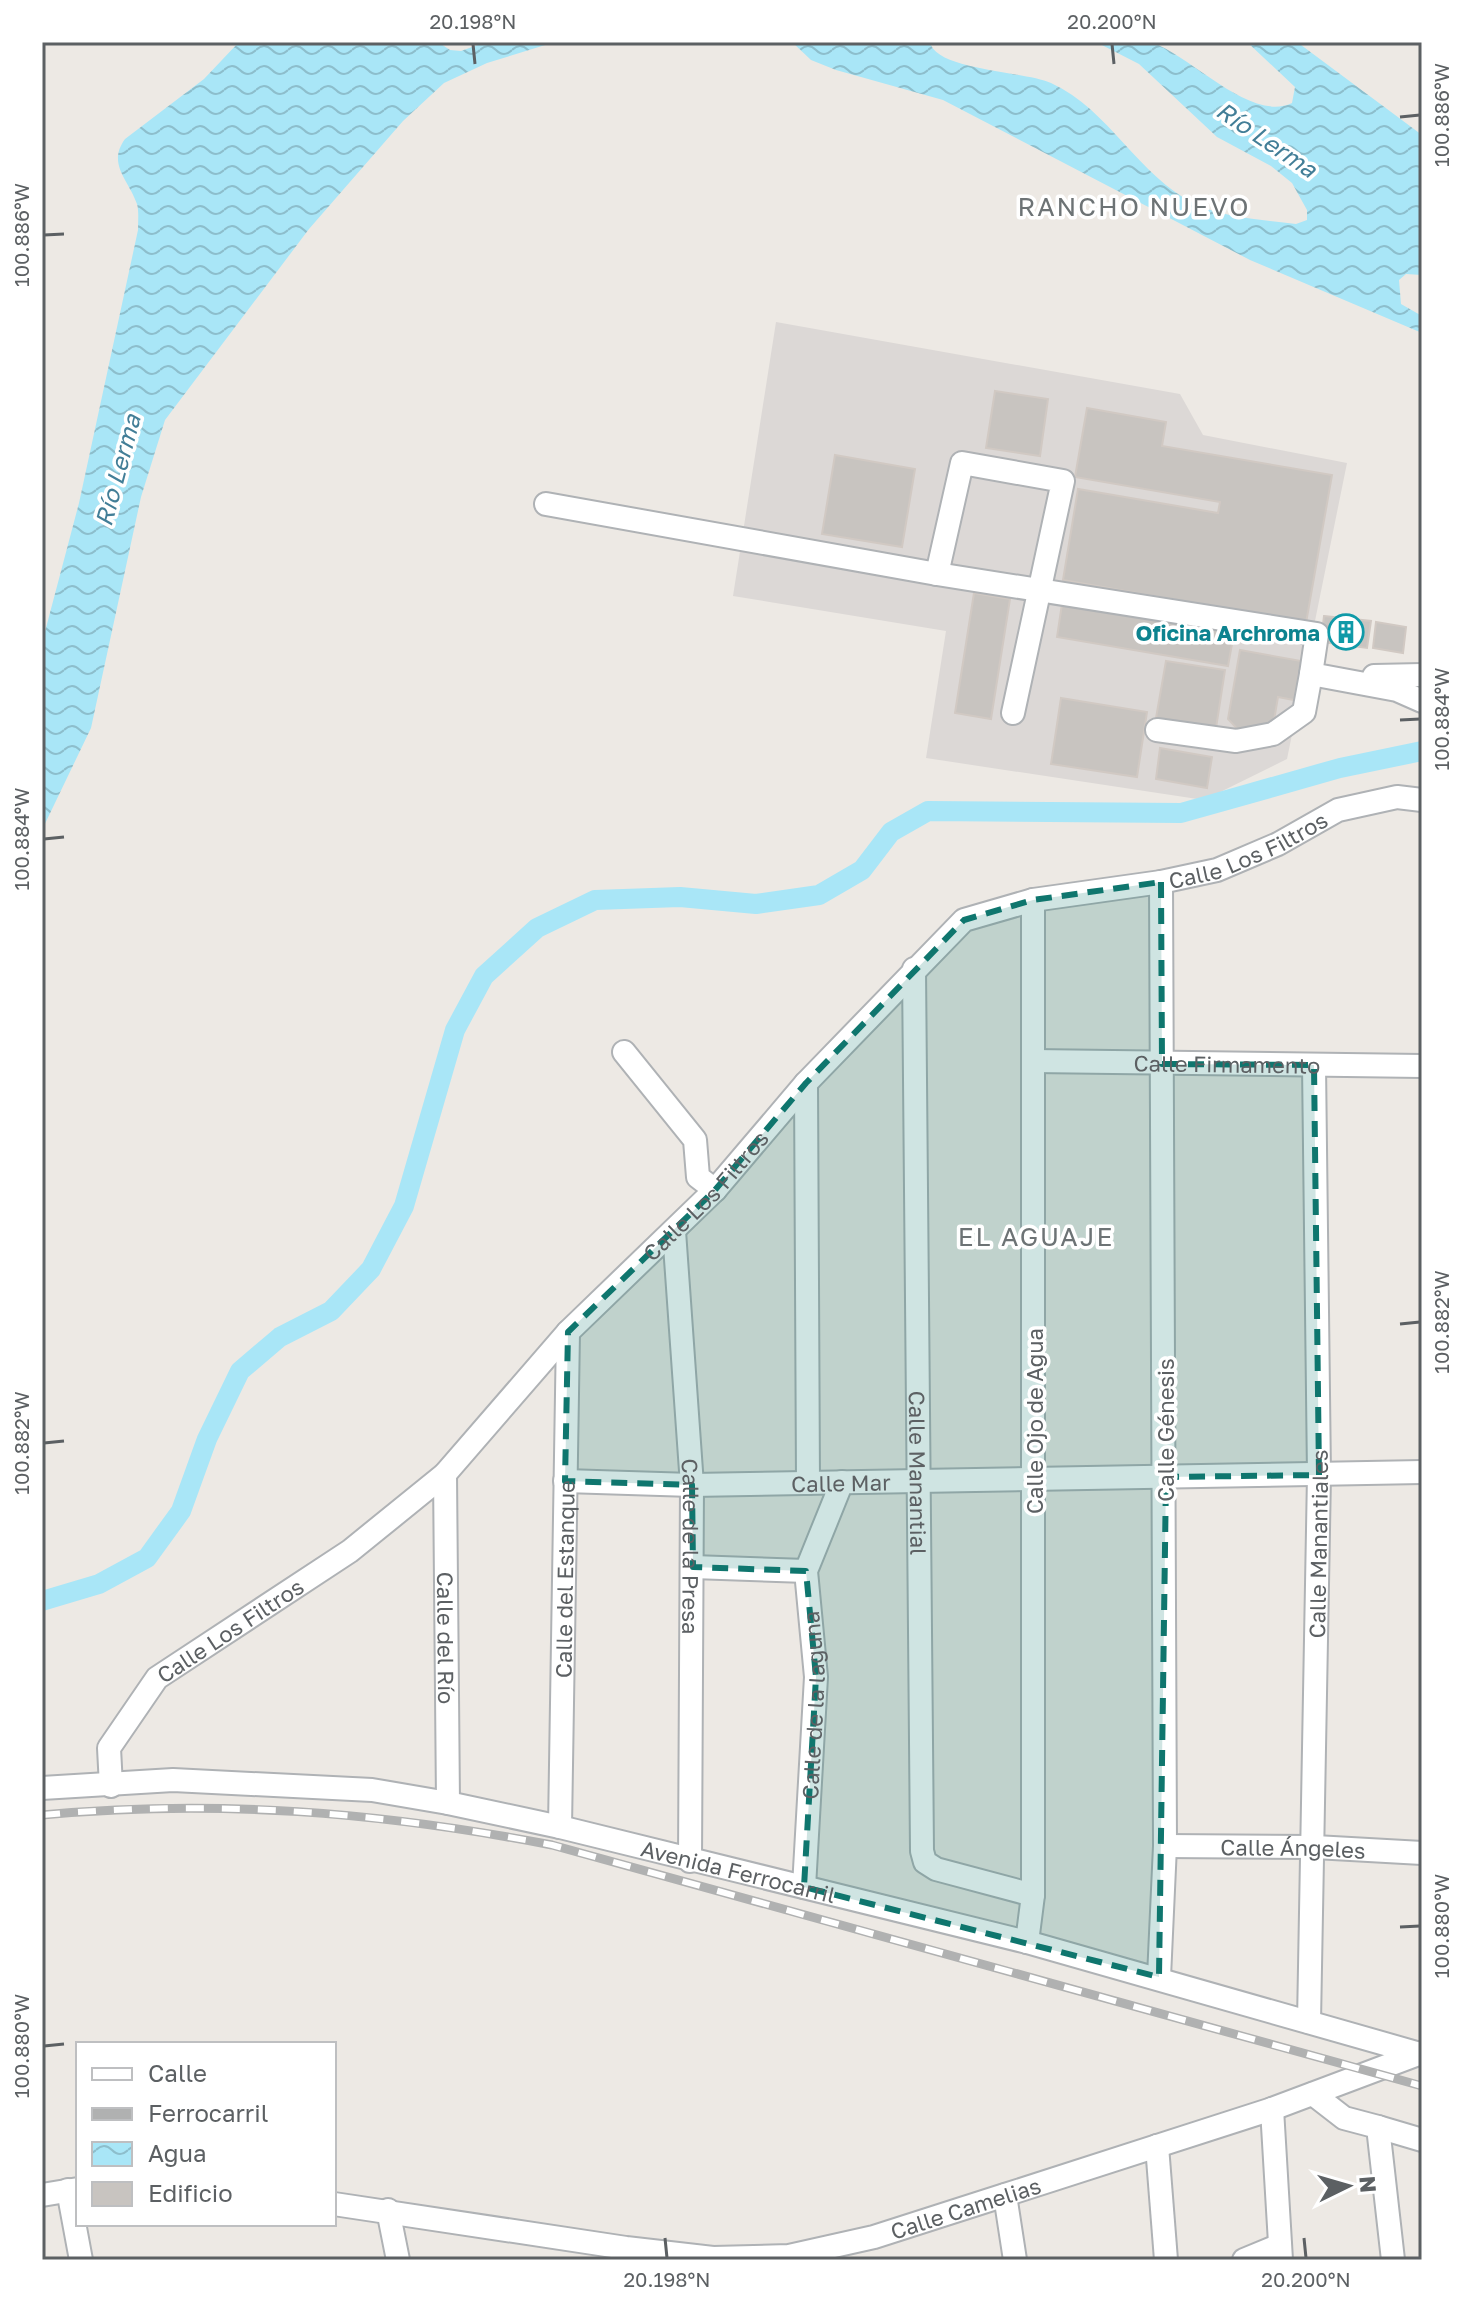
<svg xmlns="http://www.w3.org/2000/svg" width="1464" height="2302" font-family="'Golos Text',sans-serif">
<style>
.industrial{fill:#dcd8d6}
.water{fill:url(#water-waves)}
.lines{fill:none;stroke-linecap:round;stroke-linejoin:round}
.canal{stroke:#a9e6f7;stroke-width:20}
.building{fill:#c8c4c0;stroke:#d1c9c3;stroke-width:2}
.minor-casing{stroke:#afb2b5;stroke-width:26}
.minor{stroke:#fff;stroke-width:22}
.rail-casing{stroke:#b0b1b1;stroke-width:9}
.rail{stroke:#fff;stroke-width:6;stroke-dasharray:18;stroke-linecap:butt}
.marked{fill:#0f766e;fill-opacity:0.2;stroke:#0f766e;stroke-width:6;stroke-dasharray:16 10;stroke-linejoin:round}
.ticks{fill:none;stroke:#5c6063;stroke-width:3}
.labels{text-anchor:middle;dominant-baseline:central;stroke-width:7;stroke-linejoin:round;paint-order:stroke}
.culture-label{font-size:22px;font-weight:bold;fill:#0d838f;stroke:#fff;text-anchor:end}
.street-label{font-size:22px;fill:#5c6063;stroke:#fff}
.water-label{font-size:24px;font-style:italic;fill:#427e97;stroke:#fff}
.quarter-label{font-size:26px;letter-spacing:2px;fill:#6d7375;stroke:#fff}
.neatline{fill:none;stroke:#5c6063;stroke-width:3}
.ticks-label{font-size:20px;text-anchor:middle;fill:#5c6063}
</style>
<defs>
<pattern id="water-waves" width="16" height="10" patternUnits="userSpaceOnUse" patternTransform="scale(2)"><rect width="16" height="10" fill="#a9e6f7"/><path d="M0 5q4-4 8 0t8 0" fill="none" stroke="#8dbecc"/></pattern>
</defs>
<rect width="100%" height="100%" fill="#ede9e4"/>
<path class="industrial" d="M776,322l404,72 23,41 144,28 -60,296 -83,41 -278,-42 20,-127 -213,-35z"/>
<path class="water" d="M239,42h199l12,8 11,1 25,-9h69l-68,21 -43,20 -41,38 -94,108 -144,191 -24,77 -50,231 -49,102v-187l37,-140 59,-273c0,-9 1,-19 -1,-26 -9,-25 -30,-40 -12,-65l79,-60z
M792,42h138c5,28 93,29 121,41 59,27 87,93 144,121 29,14 70,16 101,20l11,-4v-10l-15,-27 -21,-17 -54,-29 -78,-73 -43,-22c17,0 42,-5 57,1 38,13 98,80 139,60l3,-16 -48,-45h50l125,93v140l-16,-1 -7,6 2,24 21,12v17l-172,-73 -307,-160 -107,-30 -25,-10z"/>
<g class="lines">
<path class="canal" d="M42,1601l57,-17 48,-26 34,-47 26,-72 33,-68 40,-34 51,-26 40,-42 33,-63 51,-176 29,-54 53,-48 58,-28 85,-3 76,7 63,-9 43,-25 29,-38 37,-21 253,2 159,-45 82,-17"/>
</g>
<path class="building" d="M995,391l53,8 -8,57 -54,-8z
M1087,408l79,14 -4,24 170,29 -26,148 -243,-43 15,-91 140,24 2,-11 -145,-25z
M835,455l80,14 -13,78 -80,-13z
M974,593l36,6 -19,120 -36,-6z
M1062,604l172,29 -6,33 -171,-29z
M1324,616l47,5 -4,27 -46,-6z
M1376,622l30,5 -3,26 -30,-5z
M1240,650l61,11 -7,39 -16,-3 -5,29 -32,7 -13,-14z
M1166,661l59,9 -9,58 -60,-10z
M1061,698l86,14 -10,65 -86,-13z
M1160,748l52,9 -5,31 -51,-9z"/>
<g class="lines">
<defs>
<g id="minor">
<path d="M546,504l391,70 380,60 -6,40 86,16 25,11"/>
<path d="M937,574l25,-111 101,18 -50,232"/>
<path d="M1374,676l48,-1"/>
<path d="M1157,730l79,11 37,-7 31,-22 7,-38"/>
<path id="s1" d="M914,969l8,882 3,11 11,7 97,26"/>
<path d="M624,1052l71,88 3,37 17,13"/>
<path id="s2" d="M1033,1061l389,5"/>
<path d="M806,1083l2,400"/>
<path id="s3" d="M674,1231l18,254 -2,376"/>
<path id="s4" d="M445,1474l3,329"/>
<path id="s5" d="M565,1481l127,4 730,-13"/>
<path d="M693,1567l113,4"/>
<path id="s6" d="M111,1786l-2,-38 48,-70 193,-127 95,-77 123,-142 147,-142 91,-107 158,-163 69,-20 128,-18 56,-12 61,-26 60,-34 59,-13 25,3"/>
<path id="s7" d="M42,1788l131,-8 199,10 76,13 112,24 467,115 393,112"/>
<path id="s8" d="M560,1827l8,-495"/>
<path id="s9" d="M1165,1846l150,1 107,6"/>
<path id="s10" d="M804,1887l12,-210 -10,-106 36,-89"/>
<path d="M1027,1942l6,-47v-995"/>
<path d="M1159,1977l6,-131 -4,-964"/>
<path id="s11" d="M1309,2022l10,-547 -5,-410"/>
<path d="M1313,2094l31,24 34,9 15,133"/>
<path d="M1272,2109l9,151"/>
<path d="M1378,2127l44,13"/>
<path d="M1157,2146l9,114"/>
<path d="M68,2190l13,70"/>
<path d="M42,2195l36,-6"/>
<path d="M1005,2195l10,65"/>
<path id="s12" d="M334,2204l292,44 87,10 76,-2 85,-19 131,-42 267,-86 149,-56"/>
<path d="M388,2210l10,50"/>
<path d="M1244,2260l36,-15"/>
</g>
</defs>
<use href="#minor" class="minor-casing"/>
<use href="#minor" class="minor"/>
<defs>
<path id="rail" d="M42,1815c174,-16 338,-3 510,30l870,241"/>
</defs>
<use href="#rail" class="rail-casing"/>
<use href="#rail" class="rail"/>
</g>
<path class="marked" d="M1161,882l1,182 152,1 5,410 -153,2 -7,500 -355,-90 12,-210 -10,-106 -113,-4 -1,-82 -127,-4 3,-149 147,-142 91,-107 158,-163 69,-20z"/>
<path class="ticks" d="M473,44l2,20M1112,44l2,20M1400,117l20,-2M44,235l20,-1M1400,720l20,-1M44,839l20,-2M1400,1324l20,-2M44,1443l20,-2M1400,1927l20,-1M44,2046l20,-2M665,2238l2,20M1304,2238l2,20"/>
<defs>
<symbol id="building-ring" viewBox="-11 -11 22 22"><circle r="9.5" fill="#fff" stroke="#0f9aa8" stroke-width="1.5"/><path d="M-4-6H4V6H1V3H-1V6H-4ZM-2.5-4.3h1.7v1.8h-1.7ZM.8-4.3h1.7v1.8H.8ZM-2.5-1h1.7V.8h-1.7ZM.8-1h1.7V.8H.8Z" fill="#0f9aa8"/></symbol>
</defs>
<g fill-rule="evenodd">
<use href="#building-ring" x="1326" y="612" width="40" height="40"/>
</g>
<g class="labels">
<g class="culture-label">
<text x="1320" y="632">Oficina Archroma</text>
</g>
<g class="street-label">
<text stroke="none"><textPath href="#s6" startOffset="1530">Calle Los Filtros</textPath></text>
<text stroke="none"><textPath href="#s2" startOffset="194">Calle Firmamento</textPath></text>
<text stroke="none"><textPath href="#s6" startOffset="858">Calle Los Filtros</textPath></text>
<text transform="translate(1034 1421) rotate(-90)">Calle Ojo de Agua</text>
<text transform="translate(1165 1430) rotate(-90)">Calle Génesis</text>
<text stroke="none"><textPath href="#s1" startOffset="504">Calle Manantial</textPath></text>
<text stroke="none"><textPath href="#s5" startOffset="276">Calle Mar</textPath></text>
<text stroke="none"><textPath href="#s11" startOffset="478">Calle Manantiales</textPath></text>
<text stroke="none"><textPath href="#s3" startOffset="316">Calle de la Presa</textPath></text>
<text stroke="none"><textPath href="#s8" startOffset="248">Calle del Estanque</textPath></text>
<text stroke="none"><textPath href="#s6" startOffset="210">Calle Los Filtros</textPath></text>
<text stroke="none"><textPath href="#s4" startOffset="164">Calle del Río</textPath></text>
<text stroke="none"><textPath href="#s10" startOffset="182">Calle de la laguna</textPath></text>
<text stroke="none"><textPath href="#s9" startOffset="128">Calle Ángeles</textPath></text>
<text stroke="none"><textPath href="#s7" startOffset="706">Avenida Ferrocarril</textPath></text>
<text stroke="none"><textPath href="#s12" startOffset="642">Calle Camelias</textPath></text>
</g>
<g class="water-label">
<text transform="translate(1267 139) rotate(34)">Río Lerma</text>
<text transform="translate(117 470) rotate(-75)">Río Lerma</text>
</g>
<g class="quarter-label">
<text x="1134" y="206">RANCHO NUEVO</text>
<text x="1036" y="1236">EL AGUAJE</text>
</g>
</g>
<rect width="1464" height="2302" fill="none" stroke="#ffffff" stroke-width="88"/>
<rect x="76" y="2042" width="260" height="184" fill="#ffffff" stroke="#bebfc1" stroke-width="2"/>
<rect x="92" y="2068" width="40" height="12" fill="#ffffff" stroke="#bebfc1" stroke-width="2"/>
<text x="148" y="2082" font-size="24" fill="#5c6063">Calle</text>
<rect x="92" y="2108" width="40" height="12" fill="#b0b1b1" stroke="#bebfc1" stroke-width="2"/>
<text x="148" y="2122" font-size="24" fill="#5c6063">Ferrocarril</text>
<rect x="92" y="2142" width="40" height="24" fill="url(#water-waves)" stroke="#bebfc1" stroke-width="2"/>
<text x="148" y="2162" font-size="24" fill="#5c6063">Agua</text>
<rect x="92" y="2182" width="40" height="24" fill="#c8c4c0" stroke="#bebfc1" stroke-width="2"/>
<text x="148" y="2202" font-size="24" fill="#5c6063">Edificio</text>
<g transform="translate(1348 2186) rotate(85)" stroke="#ffffff" stroke-width="6" paint-order="stroke">
<path d="M0-6L14 30L0 20L-14 30Z" fill="#5c6063"/>
<text y="-12" font-size="22" font-weight="bold" text-anchor="middle" fill="#5c6063">N</text>
</g>
<rect x="44" y="44" width="1376" height="2214" class="neatline"/>
<g class="ticks-label">
<text x="473" y="29">20.198°N</text>
<text x="1112" y="29">20.200°N</text>
<text transform="translate(1442 115) rotate(-90)" y="7">100.886°W</text>
<text transform="translate(22 235) rotate(-90)" y="7">100.886°W</text>
<text transform="translate(1442 719) rotate(-90)" y="7">100.884°W</text>
<text transform="translate(22 839) rotate(-90)" y="7">100.884°W</text>
<text transform="translate(1442 1322) rotate(-90)" y="7">100.882°W</text>
<text transform="translate(22 1443) rotate(-90)" y="7">100.882°W</text>
<text transform="translate(1442 1926) rotate(-90)" y="7">100.880°W</text>
<text transform="translate(22 2046) rotate(-90)" y="7">100.880°W</text>
<text x="667" y="2287">20.198°N</text>
<text x="1306" y="2287">20.200°N</text>
</g>
</svg>
